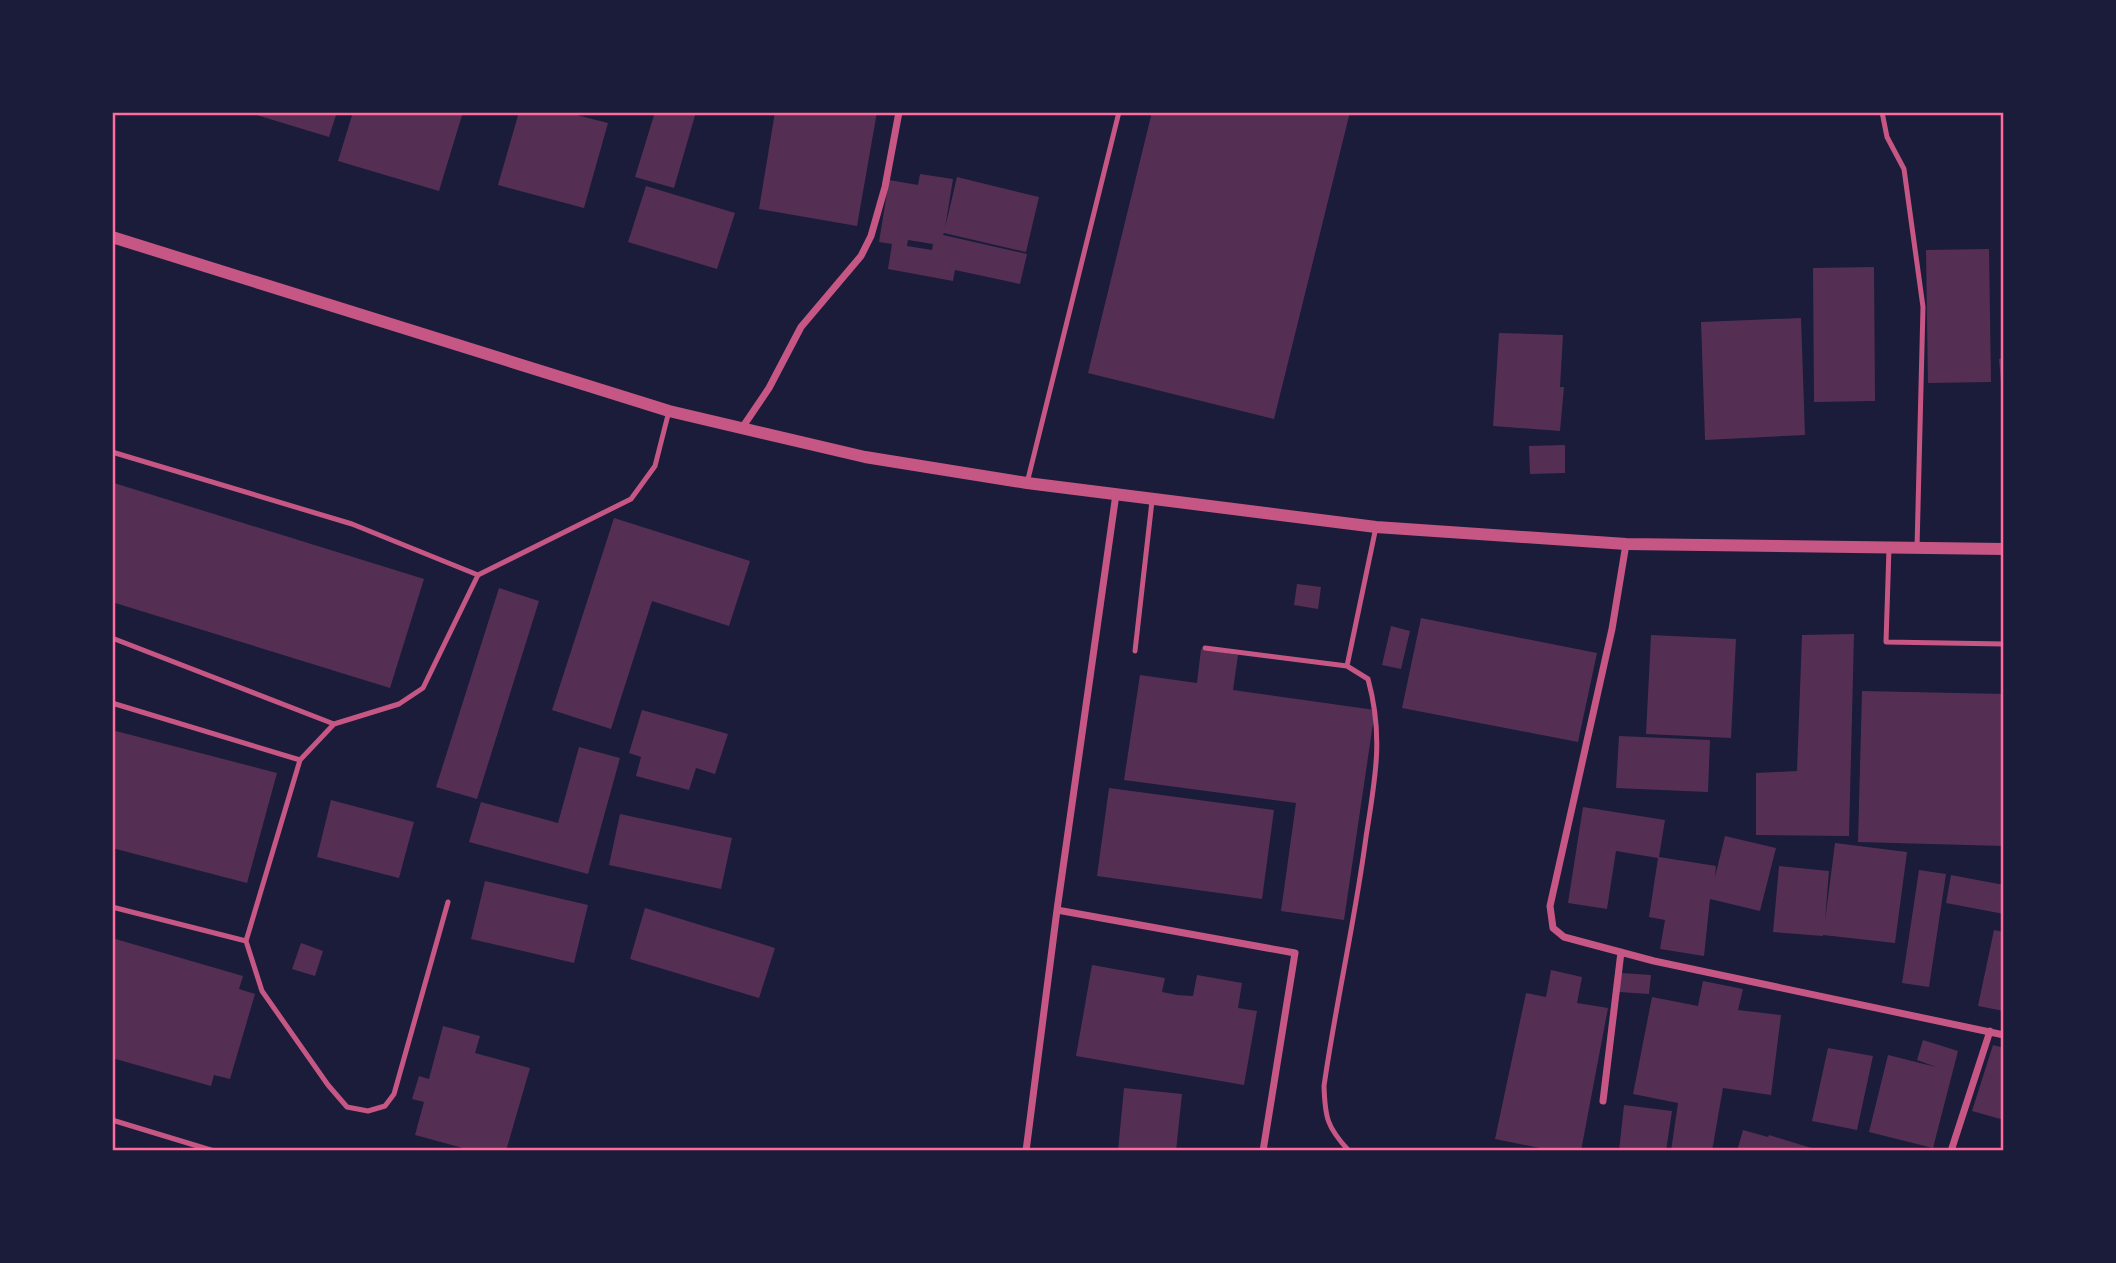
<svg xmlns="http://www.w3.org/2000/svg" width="2116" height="1263" font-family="'IBM Plex Sans',sans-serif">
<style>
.building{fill:#542f53;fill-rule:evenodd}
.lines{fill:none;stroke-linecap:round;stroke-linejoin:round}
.service{stroke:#c65784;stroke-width:5}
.minor{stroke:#c65784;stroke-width:7}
.tertiary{stroke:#c65784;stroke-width:12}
.neatline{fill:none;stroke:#ff6b9d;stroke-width:2.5}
</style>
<rect width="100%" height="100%" fill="#1b1b3a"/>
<path class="building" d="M247,112h90l-8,25z
M353,112h110l-24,79 -101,-30z
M519,112h46l43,11 -24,85 -86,-23z
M655,112h41l-22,76 -39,-11z
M775,112h102l-20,114 -98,-17z
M1152,112h198l-76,307 -186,-46z
M920,174l33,5 -8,49 12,-51 82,20 -13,55 -82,-19 -1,2 84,19 -7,30 -65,-14 -2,11 -65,-12 4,-25 -13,-2 10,-62 29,5zM908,240l25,4 -1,6 -25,-4z
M646,186l89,27 -18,56 -89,-27z
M1989,249l2,133 -63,1 -2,-133z
M1874,267l1,134 -61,1 -1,-134z
M1801,318l4,117 -100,5 -4,-118z
M1499,333l64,2 -3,52h4l-4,44 -67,-5z
M2004,358v35h-2l-3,-34z
M1565,445v28l-35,1 -1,-28z
M114,483l310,96 -34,109 -278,-86z
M614,518l136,43 -21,65 -77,-25 -41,128 -59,-19z
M1297,584l24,3 -3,22 -24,-4z
M499,588l40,13 -62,198 -41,-12z
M1421,618l176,35 -19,89 -176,-34z
M1391,626l19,5 -9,38 -19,-4z
M1854,634l-5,202 -93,-1v-62l41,-2 5,-136z
M1651,635l85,4 -5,99 -85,-4z
M1201,649l37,6 -5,35 142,20 -31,210 -63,-9 15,-108 -172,-23 16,-105 57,8z
M1862,691l142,3v152l-146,-4z
M642,710l86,24 -13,40 -19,-6 -7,22 -53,-14 5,-19 -12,-4z
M112,730l165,43 -30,110 -135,-35z
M1619,736l91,4 -2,52 -92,-4z
M579,747l41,11 -32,116 -119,-32 12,-40 77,21z
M1109,788l165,22 -12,89 -165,-23z
M331,800l83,22 -15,56 -82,-21z
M1583,807l82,13 -6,37 57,9 -1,11 10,-41 51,12 -16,63 -50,-12 -6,57 -44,-7 5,-29 -16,-3 9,-59 -42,-7 -9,58 -39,-6z
M620,814l112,24 -11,51 -112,-24z
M1835,843l72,9 -12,91 -72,-8v1l-50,-4 6,-66 50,5 -4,50z
M1919,870l27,4 -17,113 -27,-4z
M1951,875l53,10v29l-58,-11z
M485,881l103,24 -14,58 -103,-24z
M645,908l130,40 -16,50 -129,-39z
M1994,930l10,2v79l-26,-5z
M112,938l131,38 -4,13 16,5 -25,85 -16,-4 -3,11 -99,-28z
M301,943l22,8 -8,25 -23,-7z
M1092,965l73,13 -3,14 15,3 16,1 4,-21 45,8 -4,25 19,3 -13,74 -168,-29z
M1551,970l31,7 -5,26 31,5 -27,143h-26l-60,-12 31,-146 20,4z
M1621,973l30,2 -2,19 -30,-2z
M1703,981l40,8 -5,21 43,5 -10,80 -48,-7 -11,63h-41l7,-48 -45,-9 19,-97 46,9z
M443,1026l37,10 -5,17 55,15 -24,83h-32l-59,-16 9,-33 -12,-3 7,-23 10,3z
M1923,1040l35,11 -25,97 -64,-16 19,-77 48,12 -19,-7z
M1993,1045l11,3v72l-32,-9z
M1828,1048l45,8 -16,74 -45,-9z
M1124,1088l58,6 -6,57h-58z
M1624,1105l48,6 -6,40h-47z
M1743,1130l25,7 1,-2 52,16h-84z"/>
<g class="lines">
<path class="service" d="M1882,112l5,25 17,32 19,138 -6,241
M112,452l240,72 126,51
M1027,483l92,-371
M1889,548l-3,94 118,2
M112,638l222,86
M1205,648l142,18 29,-139
M1135,651l17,-150
M1347,666l21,13c16,58 7,100 -2,158 -11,84 -30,165 -42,249 1,32 3,41 25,65
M112,703l188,57
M448,902l-54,192 -9,12 -17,5 -21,-4 -19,-22 -66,-94 -16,-50 54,-181 34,-36 65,-20 24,-16 55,-113 153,-76 24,-33 14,-55
M112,907l134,34
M112,1120l102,31"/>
<path class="minor" d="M742,428l27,-40 32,-61 60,-71 10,-20 14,-49 14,-75
M1626,544l-14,85 -62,277 3,22 11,9 90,24 350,74
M1057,910l238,43 -32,198
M1603,1101l18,-149
M1026,1151l31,-241 59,-416
M1951,1151l39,-120"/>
<path class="tertiary" d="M112,237l557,174 196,46 162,26 349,44 250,17 378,5"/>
</g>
<rect width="2116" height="1263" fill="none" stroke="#1b1b3a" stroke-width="228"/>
<rect x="114" y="114" width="1888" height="1035" class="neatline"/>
</svg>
